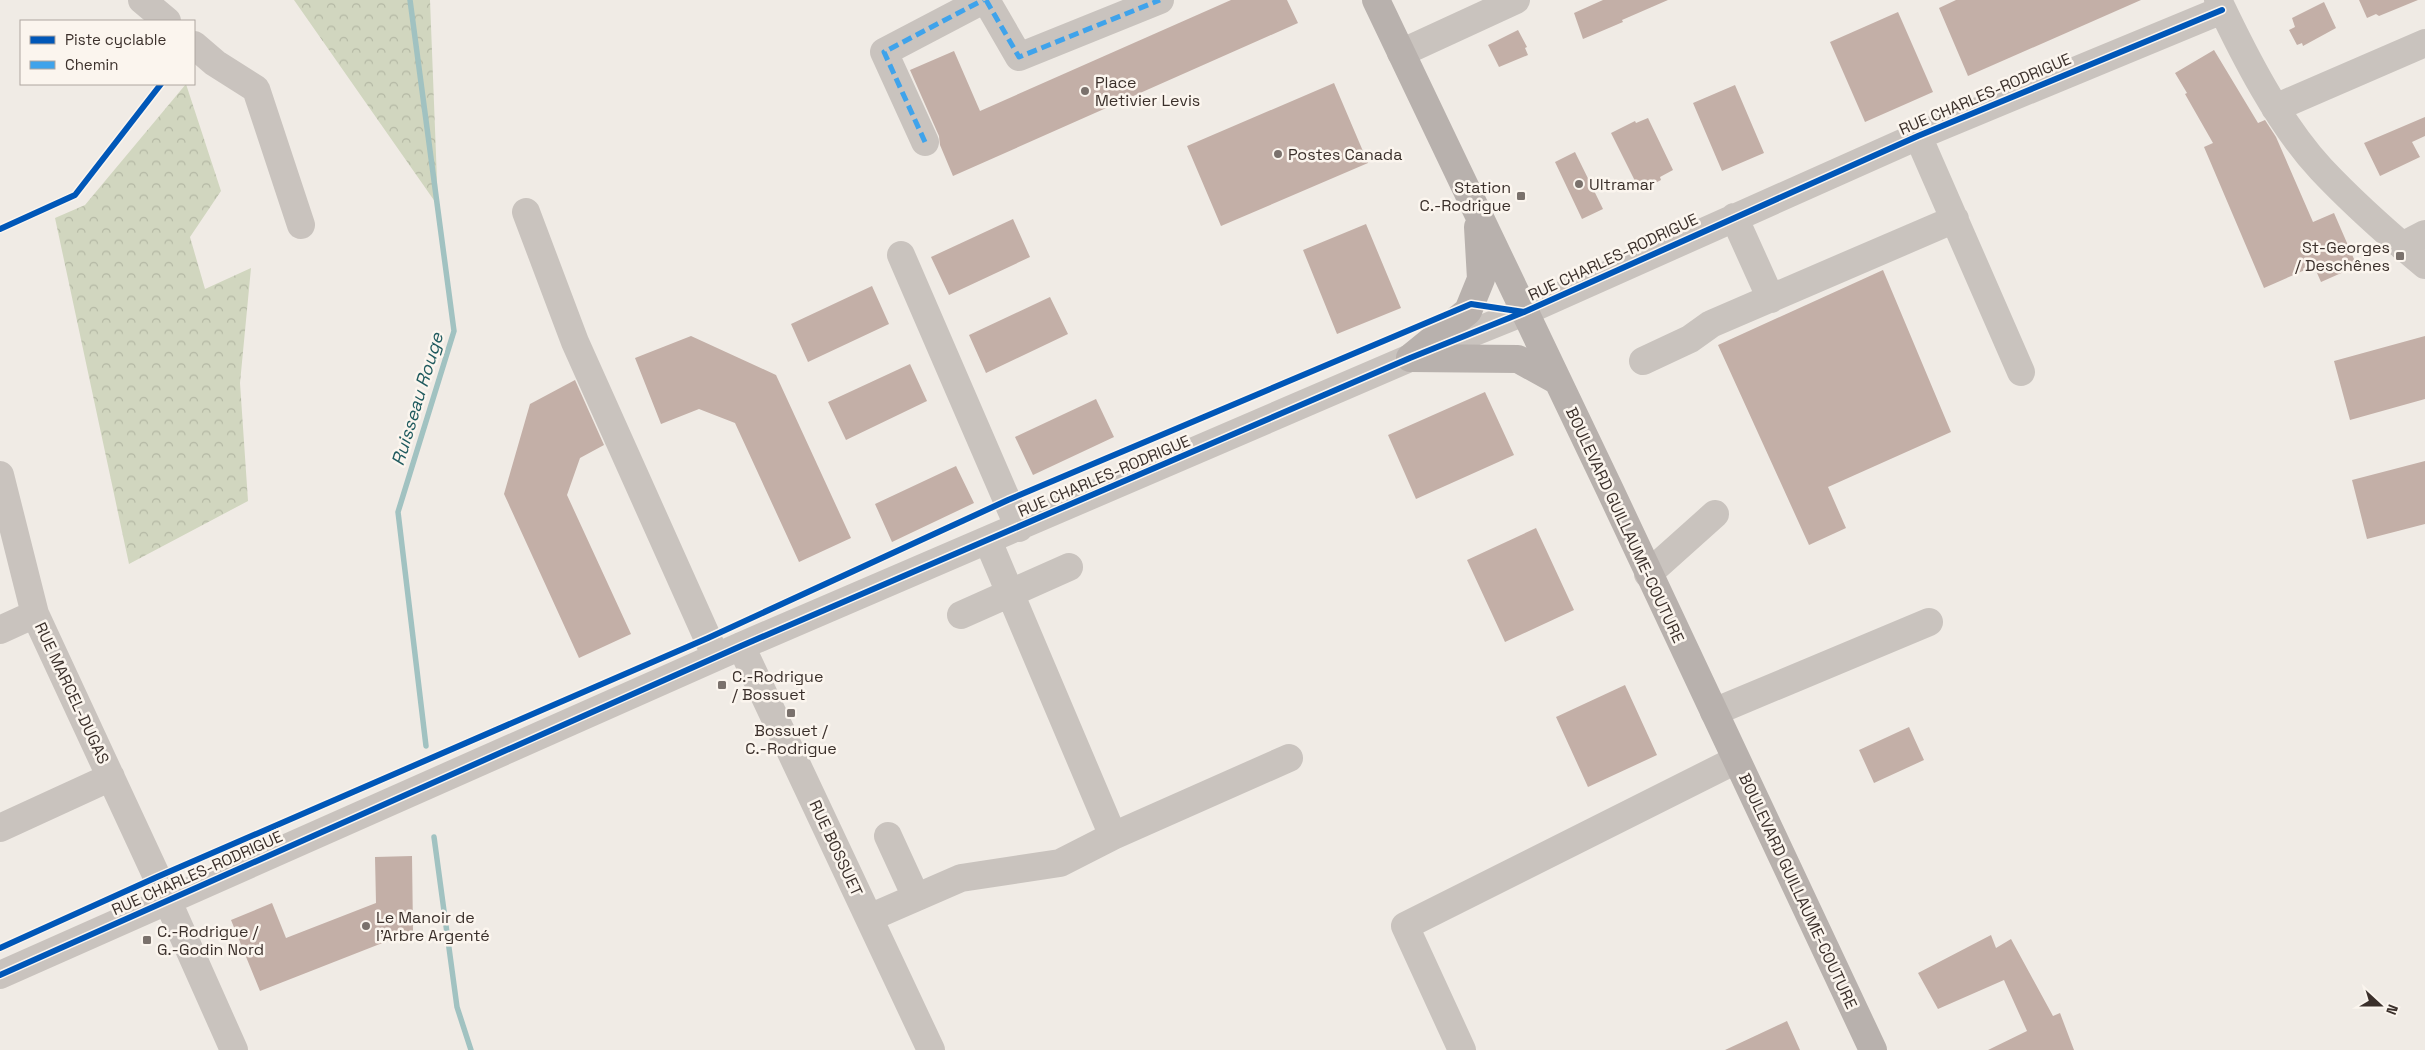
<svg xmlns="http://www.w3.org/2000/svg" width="2425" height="1050" font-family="'Space Grotesk',sans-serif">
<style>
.forest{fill:url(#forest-crowns)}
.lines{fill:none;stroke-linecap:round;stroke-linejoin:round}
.stream{stroke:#a1c2c1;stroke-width:5.5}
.building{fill:#c3afa7}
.minor{stroke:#c9c3be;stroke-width:28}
.major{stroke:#b8b1ad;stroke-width:28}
.quiet{stroke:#3fa3eb;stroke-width:5;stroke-dasharray:10 5;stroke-linecap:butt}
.cycleway-casing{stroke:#fbf5ee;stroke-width:9}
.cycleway{stroke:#0057b8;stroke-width:6}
.poi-dot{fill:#7a716c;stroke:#fbf5ee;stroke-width:2}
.labels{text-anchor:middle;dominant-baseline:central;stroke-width:5;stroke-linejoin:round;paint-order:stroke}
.poi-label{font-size:16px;fill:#3b302b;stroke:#fbf5ee;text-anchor:start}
.street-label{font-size:16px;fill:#3b302b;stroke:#fbf5ee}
.water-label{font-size:18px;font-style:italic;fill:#1f5a5e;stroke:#fbf5ee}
</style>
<defs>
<pattern id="forest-crowns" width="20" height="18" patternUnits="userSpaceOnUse" patternTransform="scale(1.25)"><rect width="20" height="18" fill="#d1d6bf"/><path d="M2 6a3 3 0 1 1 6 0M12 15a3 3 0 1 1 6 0" fill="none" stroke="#b4b8a4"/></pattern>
</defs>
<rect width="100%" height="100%" fill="#f0ebe5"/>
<path class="forest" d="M294,0h136l8,206z
M186,84l35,107 -31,46 15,52 46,-21 -11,115 8,118 -119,63 -74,-346 30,-13z"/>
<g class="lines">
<path class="stream" d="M410,0l44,331 -56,181 28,234
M434,837l23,170 14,43"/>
</g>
<path class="building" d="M1231,0h56l11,23 -345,153 -13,-31 -1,-9 -29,-66 44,-19 26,60z
M1603,0h65l-46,20 1,2 -40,17 -9,-26z
M1956,0h185l-173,76 -29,-68z
M2359,0h59l-39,16 -3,-2 -9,4z
M2324,2l12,26 -33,18 -1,-3 -5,2 -8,-15 6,-3 -3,-9z
M1898,12l35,80 -68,30 -35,-80z
M1518,30l9,17 -2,1 3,7 -29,12 -11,-22z
M2214,50l44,73 7,-3 11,17 37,85 21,-9 23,53 -36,16 -7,-16 -50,22 -60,-141 9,-4 -28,-49 2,-1 -12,-20z
M1334,83l34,80 -147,63 -34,-80z
M1735,85l29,68 -42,18 -29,-68z
M2425,117v19l-13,6 8,15 -40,19 -16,-33z
M1648,118l25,52 -13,7 1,3 -21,11 -29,-58 24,-12 1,2z
M1575,152l28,57 -21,10 -27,-57z
M1013,219l17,38 -81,38 -18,-38z
M1366,224l35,84 -64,26 -34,-84z
M1883,270l68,162 -123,55 18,41 -37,17 -91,-200z
M872,286l17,38 -81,38 -17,-38z
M1050,297l18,37 -82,39 -17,-38z
M691,336l85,39 75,163 -52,24 -64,-139 -36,-14 -38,15 -26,-66z
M2425,336v63l-75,21 -16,-59z
M910,364l17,37 -81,39 -18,-38z
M575,380l29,65 -24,13 -13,37 64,139 -52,24 -75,-164 26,-90z
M1485,392l29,63 -98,44 -28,-64z
M1096,399l18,38 -81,38 -18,-38z
M2425,461v63l-58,15 -15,-59z
M956,466l18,37 -82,39 -17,-38z
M1536,528l38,82 -69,32 -38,-82z
M1625,685l32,70 -69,32 -32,-70z
M1909,727l15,33 -50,23 -15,-33z
M412,856l1,75 -153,60 -29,-71 41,-17 14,35 90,-35 -1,-46z
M1991,935l5,13 15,-9 42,77 7,-3 14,37h-86l39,-19 -23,-51 -66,29 -20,-36z
M1787,1021l13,29h-75z"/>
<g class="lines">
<path class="minor" d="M142,0l25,21
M986,0l33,57 141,-57
M2218,0c26,55 61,124 103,169 32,34 68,66 104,96
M194,45l21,18 41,26 45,136
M1401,53l115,-53
M2275,108l150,-65
M1918,136l103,236
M925,142l-41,-90 99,-52
M526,212l49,130 141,315
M1734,217l37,82
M2402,246l23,-12
M901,255l118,273
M1643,361l47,-22 21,-15 244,-105
M0,475l35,139 122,263 77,173
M988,541l125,295
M1648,574l67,-60
M961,615l108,-48
M0,630l35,-16
M741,646l190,404
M1714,712l215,-90
M0,828l111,-51
M888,836l28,61
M869,918l92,-40 99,-15 53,-27 176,-78
M0,975l741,-329 669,-288 114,-46 394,-176 304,-126
M1462,1050l-57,-124 331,-166"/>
<path class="major" d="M1376,0l234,490 263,560
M1410,358l58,-47 13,-32 -3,-52
M1410,358l108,1 38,21"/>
<path class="quiet" d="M986,0l33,57 141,-57
M925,142l-41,-90 99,-52"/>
<defs>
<path id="cycleway" d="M0,229l75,-34 86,-111
M0,948l157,-71 551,-239 300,-138 463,-196 53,8
M0,975l741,-329 669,-288 114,-46 394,-176 304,-126"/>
</defs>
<use href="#cycleway" class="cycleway-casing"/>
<use href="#cycleway" class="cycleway"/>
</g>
<g class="poi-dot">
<circle cx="1085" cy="91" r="5"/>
<circle cx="1278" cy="154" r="5"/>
<circle cx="1579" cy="184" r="5"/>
<rect x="1516" y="191" width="10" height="10" rx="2.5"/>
<rect x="2395" y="251" width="10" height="10" rx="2.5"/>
<rect x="717" y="680" width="10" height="10" rx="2.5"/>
<rect x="786" y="708" width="10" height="10" rx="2.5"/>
<circle cx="366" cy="926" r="5"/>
<rect x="142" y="935" width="10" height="10" rx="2.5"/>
</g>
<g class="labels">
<g class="poi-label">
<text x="1095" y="82">Place<tspan x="1095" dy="18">Metivier Levis</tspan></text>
<text x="1288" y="154">Postes Canada</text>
<text x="1589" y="184">Ultramar</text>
<text x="1511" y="187" text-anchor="end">Station<tspan x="1511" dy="18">C.-Rodrigue</tspan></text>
<text x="2390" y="247" text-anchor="end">St-Georges<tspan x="2390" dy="18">/ Deschênes</tspan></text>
<text x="732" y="676">C.-Rodrigue<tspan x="732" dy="18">/ Bossuet</tspan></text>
<text x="791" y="730" text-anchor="middle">Bossuet /<tspan x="791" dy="18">C.-Rodrigue</tspan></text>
<text x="376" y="917">Le Manoir de<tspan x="376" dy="18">l'Arbre Argenté</tspan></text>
<text x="157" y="931">C.-Rodrigue /<tspan x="157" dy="18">G.-Godin Nord</tspan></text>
</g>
<g class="street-label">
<text transform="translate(1985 94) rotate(-23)">RUE CHARLES-RODRIGUE</text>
<text transform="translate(1613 257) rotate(-25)">RUE CHARLES-RODRIGUE</text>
<text transform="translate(1104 476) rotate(-23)">RUE CHARLES-RODRIGUE</text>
<text transform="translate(1625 525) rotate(65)">BOULEVARD GUILLAUME-COUTURE</text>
<text transform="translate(72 693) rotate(65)">RUE MARCEL-DUGAS</text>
<text transform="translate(836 848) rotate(65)">RUE BOSSUET</text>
<text transform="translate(197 873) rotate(-24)">RUE CHARLES-RODRIGUE</text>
<text transform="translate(1798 891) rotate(65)">BOULEVARD GUILLAUME-COUTURE</text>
</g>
<g class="water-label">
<text transform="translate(417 399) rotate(-73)">Ruisseau Rouge</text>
</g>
</g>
<rect x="20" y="20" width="175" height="65" fill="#fbf5ee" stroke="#aea6a0"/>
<rect x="30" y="36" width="25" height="8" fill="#0057b8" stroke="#aea6a0"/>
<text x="65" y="45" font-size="15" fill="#3b302b">Piste cyclable</text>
<rect x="30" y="61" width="25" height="8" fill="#3fa3eb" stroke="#aea6a0"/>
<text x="65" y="70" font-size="15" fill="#3b302b">Chemin</text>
<g transform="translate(2380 1005) rotate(111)" stroke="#fbf5ee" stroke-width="4" paint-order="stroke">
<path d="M0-4L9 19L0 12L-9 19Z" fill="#3b302b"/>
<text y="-8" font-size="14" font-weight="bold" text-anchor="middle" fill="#3b302b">N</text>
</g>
</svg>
